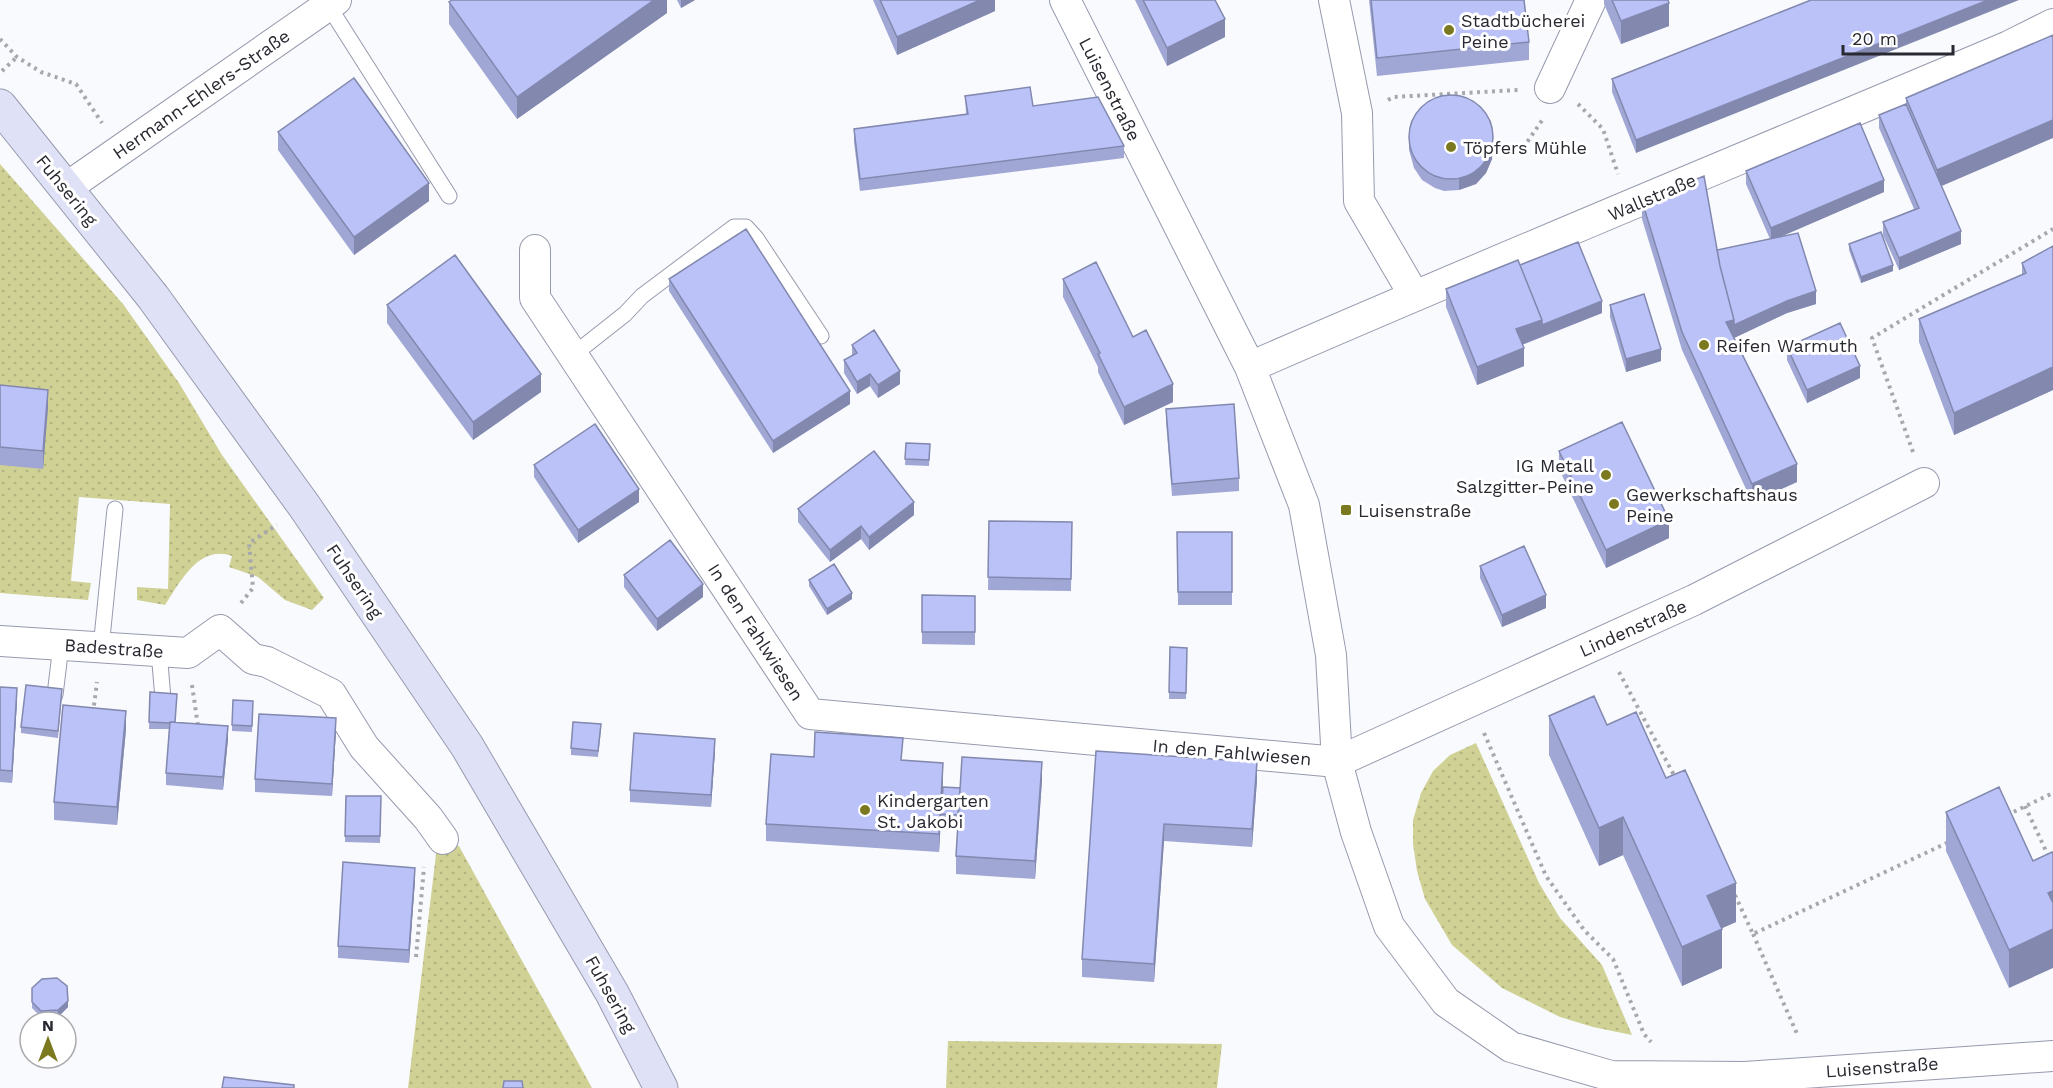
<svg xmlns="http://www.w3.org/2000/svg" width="2053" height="1088" font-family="'Work Sans',sans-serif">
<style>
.green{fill:url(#green-dots)}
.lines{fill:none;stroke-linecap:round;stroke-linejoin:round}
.lane-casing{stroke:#979aad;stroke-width:17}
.street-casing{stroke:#979aad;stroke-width:32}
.secondary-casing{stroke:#979aad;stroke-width:35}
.path{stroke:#a7a8ae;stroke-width:4;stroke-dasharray:3 4.5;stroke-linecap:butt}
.lane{stroke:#fff;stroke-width:15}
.street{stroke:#fff;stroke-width:30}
.secondary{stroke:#dfe1f6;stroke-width:33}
.wall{fill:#a0a7d5}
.shaded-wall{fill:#8288ae}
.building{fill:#bac2f8;stroke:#8288ae;stroke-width:1.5}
.poi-dot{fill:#7b7920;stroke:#fff;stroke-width:2}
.labels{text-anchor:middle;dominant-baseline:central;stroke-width:6;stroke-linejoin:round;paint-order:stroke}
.poi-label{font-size:18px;fill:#282931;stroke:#fff;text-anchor:start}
.street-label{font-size:18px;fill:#282931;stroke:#fff}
</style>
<defs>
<pattern id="green-dots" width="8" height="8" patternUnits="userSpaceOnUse" patternTransform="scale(1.5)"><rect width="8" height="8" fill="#d0d195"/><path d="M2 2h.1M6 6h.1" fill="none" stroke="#b3b381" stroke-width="1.8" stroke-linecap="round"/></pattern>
</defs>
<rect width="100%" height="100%" fill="#f9fafe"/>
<path class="green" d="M0,164l123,140 56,79 43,72 102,143 -12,12 -27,-10 -27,-23 -29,-10 3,-11c-33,-12 -52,26 -67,49l-28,-5v-13l31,2 2,-85 -91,-7 -8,84 20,2 -3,17 -88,-7z
M1476,743l63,140 21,35 42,47 30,70 -39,-8 -33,-10 -58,-29 -50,-43 -27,-46 -8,-28 -4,-27v-24l8,-27 12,-22 17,-16z
M437,846h22l133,242h-184z
M948,1041l274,3 -5,44h-271z"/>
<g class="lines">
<defs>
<path id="lane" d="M328,5l121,191
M573,355l52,-41 17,-18 92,-69h12l10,11 65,98
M101,648l14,-139
M159,651l4,48
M55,695l6,-50"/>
<path id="street" d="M1065,0l185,367 54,138 27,150 6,107 19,70 33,94 57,76 65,45 100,29 134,1 308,-21
M1334,0l23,113 2,88 55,94
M1550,88l41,-88
M66,188l270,-188
M535,250v48l275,416 527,48 357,-162 230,-117
M1250,367c252,-110 506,-214 759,-321l44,-22
M0,641l188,12 32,-23 33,29 14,3 64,32 33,53 64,71 15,21"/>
<path id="secondary" d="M0,106l153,191 152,210 162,239 145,247 49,95"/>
</defs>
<use href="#lane" class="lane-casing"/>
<use href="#street" class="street-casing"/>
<use href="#secondary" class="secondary-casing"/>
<path class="path" d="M0,39l17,18 24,15 35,12 26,39
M2,71l15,-14
M1388,100l5,-3 125,-7
M1578,104l25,25 15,45
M1519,154l24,-35
M1913,452l-41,-114 181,-109
M241,603l12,-15 -4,-45 28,-18
M1619,672l57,107
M192,685l6,41
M93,713l4,-31
M1484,733l62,143 38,54 29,29 31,75 7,8
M2025,806l28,60
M2007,815l46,-22
M1735,895l18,39 196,-92
M1753,934l45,102
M416,957l8,-90"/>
<use href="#lane" class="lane"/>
<use href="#street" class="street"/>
<use href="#secondary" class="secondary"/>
</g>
<path class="wall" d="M667,0v13l-150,106 -68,-95v-22z
M677,0h18l-14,8z
M873,0h122v11l-98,44z
M1135,0h80l10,37 -58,29z
M1369,0h155l5,42v18l-152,16z
M1604,0h64l1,26 -48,18 -17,-40z
M1811,0l-175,153 -24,-61v-13z
M2053,35l-112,151 20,58 -62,26 -16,-35v-13l31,-13 -35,-81v-13l27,-11v-6z
M965,96l159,50v12l-264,33 -6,-49v-13l112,-15z
M278,132l151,69 -75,54 -76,-105z
M1409,137l84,8 -1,14 -6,14 -10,11 -17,6 -15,1 -9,-3 -13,-8 -8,-12 -5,-18z
M1746,171l138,21 -106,45 38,67 -29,9 -53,25 63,144 -45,20 -70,-152 -40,-131v-18l75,49 53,-11 -24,-55z
M1849,244l44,27 -32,12 -12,-33z
M2053,246v144l-99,45 -35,-93v-23l103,-44v-12z
M1520,265l82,48 -80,32 2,21 -47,19 -31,-78v-18z
M669,279l181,125 -77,49 -104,-162z
M1063,279l70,58 40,65 -49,23 -26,-53v-5l-35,-70z
M387,305l154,87 -68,48 -86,-117z
M1610,305l51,56 -35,11 -16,-55z
M852,345l48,39 -22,14 -8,-12 -13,8 -13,-21v-13l8,-4z
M1787,347l73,31 -53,25 -20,-43z
M0,385l48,22 -5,62 -43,-4z
M1166,409l73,69v13l-67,5 -6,-75z
M906,443l24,1 -1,22 -24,-1z
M1559,451l110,87 -63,30 -47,-99z
M534,465l105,37 -61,41 -44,-66z
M798,509l116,6 -45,35 -8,-11 -31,23 -32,-40z
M989,521l83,1 -1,69 -83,-1z
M1177,532h55v73h-54z
M1480,566l66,42 -44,19 -22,-49z
M624,575l79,22 -46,34 -33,-44z
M809,580l43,19 -25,16 -18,-29z
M922,595l53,1v49l-53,-1z
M1187,648l-1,51h-17v-7z
M0,687l17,14 -5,82 -12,-1z
M150,692l26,30 52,17 -5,51 -57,-5v-12l3,-44h-20z
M62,695l-4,43 -37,-5v-6z
M253,701l-1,31 -20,-1v-6z
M1549,716l58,9 59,53 70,144 -15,6 1,40 -40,18 -59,-131 -24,11 -50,-111z
M126,729l-9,96 -63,-5v-18z
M336,730l-4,66 -77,-4v-13z
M601,730l-3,27 -27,-2v-7z
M715,751l-4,56 -81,-5v-12z
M1096,751l161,29 -5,67 -88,-6 -10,141 -72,-5v-18z
M814,757l89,3 40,27 17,1 82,-8 -7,99 -79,-5v-18l2,-35 -17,-1 -2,32 -173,-11v-17z
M346,796h35l-1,47 -35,-1z
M1946,812l87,49 -24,127 -63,-137z
M415,880l-6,83 -71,-5v-12z
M32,988l36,19 -10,10h-17l-9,-9z"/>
<path class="shaded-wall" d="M654,0h13v13l-150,106v-22z
M681,0h14l-14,8z
M980,0h15v11l-98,44v-18z
M1988,0h31l-383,153v-13z
M1669,3v23l-48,18v-23z
M1225,19v18l-58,29v-18z
M2053,120v18l-116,50v-18z
M1493,132l-1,27 -6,14 -10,11 -17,6v-12z
M1884,180v12l-113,49v-13z
M429,183v18l-75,54v-18z
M1961,231v13l-62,26v-12z
M1893,265v6l-32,12v-6z
M1816,291v13l-29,9 -53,25v-13l53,-24z
M1602,301v12l-86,34v-18l26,-9z
M1734,320v18l-8,2v-18z
M1524,348v18l-47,19v-18z
M1661,349v12l-35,11v-13z
M1860,366v12l-53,25v-13z
M2053,367v23l-99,45v-22z
M900,371v13l-22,14v-13z
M541,374v18l-68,48v-18z
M870,374v12l-13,8v-12z
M1173,384v18l-49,23v-18z
M48,390v17l-5,62v-18z
M850,391v13l-77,49v-12z
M1797,464v18l-45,20v-18z
M639,489v13l-61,41v-13z
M914,502v13l-45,35v-13z
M1669,520v18l-63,30v-18z
M861,526v13l-31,23v-12z
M703,584v13l-46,34v-12z
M852,593v6l-25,16v-6z
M1546,595v13l-44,19v-12z
M17,688v13l-5,82v-12z
M126,711v18l-9,96v-18z
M336,718v12l-4,66v-12z
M228,726v13l-5,51v-13z
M715,739v12l-4,56v-12z
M1042,762v18l-7,99v-18z
M1257,762v18l-5,67v-18z
M943,763v18l-4,71v-18z
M1623,817v38l-24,11v-38z
M1164,824v17l-10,141v-18z
M415,868v12l-6,83v-13z
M1736,883v39l-29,13v-39z
M2053,891v77l-44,20v-38l39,-57z
M1722,929v39l-40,18v-39z
M68,1001v6l-10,10v-7z"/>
<path class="building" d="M452,0h202l-137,97 -68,-95z
M880,0h100l-83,37z
M1143,0h72l10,19 -58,29z
M1371,0h153l5,42 -152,16z
M1612,0h56l1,3 -48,18z
M1811,0h177l-352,140 -24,-61z
M2053,35v85l-116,50 -31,-72z
M354,78l75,105 -75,54 -76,-105z
M1030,87l3,19 65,-9 26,49 -264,33 -6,-50 114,-15 -3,-18z
M1409 137a42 42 0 1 1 84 0a42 42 0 1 1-84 0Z
M1906,104l55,127 -62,27 -16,-36 36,-14 -40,-93z
M1860,123l24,57 -113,48 -25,-57z
M1704,176l16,90 14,54 -8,2 71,142 -45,20 -70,-152 -40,-131z
M746,229l104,162 -77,50 -104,-162z
M1881,232l12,33 -32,12 -12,-33z
M1798,233l18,58 -29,10 -53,24v-5l-14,-54 -3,-16z
M1578,242l24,59 -60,24v-5l-22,-55z
M2053,246v121l-99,46 -35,-94 107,-46 -4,-10z
M455,255l86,119 -68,48 -86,-117z
M1518,260l24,60 -26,9 8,19 -47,19 -31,-78z
M1096,262l37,75 13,-7 27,54 -49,23 -26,-53 2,-1 -37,-74z
M1644,294l17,55 -35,10 -16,-54z
M1840,323l20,43 -53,24 -20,-43z
M874,330l26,41 -22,14 -8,-11 -13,8 -13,-22 13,-7 -5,-8z
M0,385l48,5 -5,61 -43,-4z
M1234,404l5,74 -67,6 -6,-75z
M1622,422l47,98 -63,30 -47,-99z
M595,424l44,65 -61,41 -44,-65z
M906,443l24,1 -1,16 -24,-1z
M874,451l40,51 -45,35 -8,-11 -31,24 -32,-41z
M989,521l83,1 -1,57 -83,-2z
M1177,532h55v60h-54z
M670,540l33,44 -46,35 -33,-44z
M1524,546l22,49 -44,20 -22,-49z
M834,564l18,29 -25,16 -18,-29z
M922,595l53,1v36h-53z
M1170,647l17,1 -1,45 -17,-1z
M26,685l36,4 -4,42 -37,-4z
M0,687l17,1 -5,83 -12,-1z
M150,692l27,2 -2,28h-5v1l-21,-1z
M1594,696l13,29 29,-13 30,66 19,-8 51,113 -29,13 15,33 -40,18 -59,-130 -24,11 -50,-112z
M233,700l20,1 -1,25 -20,-1z
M63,705l63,6 -9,96 -63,-5z
M259,714l77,4 -4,66 -77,-5z
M170,722l58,4 -5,51 -57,-4z
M573,722l28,2 -3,27 -27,-3z
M815,732l88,6 -2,22 42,3 -4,71 -173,-10 5,-70 43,3z
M634,733l81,6 -4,56 -81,-5z
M1096,751l161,11 -5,67 -88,-5 -10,140 -72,-5z
M962,757l80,5 -7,99 -79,-5z
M943,787l17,1 -2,27 -17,-1z
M1999,787l34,74 19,-9 1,2v37l-5,2 5,10v26l-44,21 -63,-138z
M346,796h35l-1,40h-35z
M343,862l72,6 -6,82 -71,-4z
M57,978l10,8 1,15 -10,9 -17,1 -9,-9v-14l10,-9z
M224,1077l70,8v3h-72z
M504,1081h18l1,7h-20z"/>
<g class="poi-dot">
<circle cx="1449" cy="30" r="6"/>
<circle cx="1451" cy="147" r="6"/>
<circle cx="1704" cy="345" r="6"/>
<circle cx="1606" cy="475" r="6"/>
<circle cx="1614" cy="504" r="6"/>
<rect x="1340" y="504" width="12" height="12" rx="3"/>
<circle cx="865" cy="810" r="6"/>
</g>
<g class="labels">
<g class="poi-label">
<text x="1461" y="20">Stadtbücherei<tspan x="1461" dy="21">Peine</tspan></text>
<text x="1463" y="147">Töpfers Mühle</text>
<text x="1716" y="345">Reifen Warmuth</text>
<text x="1594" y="465" text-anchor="end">IG Metall<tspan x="1594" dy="21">Salzgitter-Peine</tspan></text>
<text x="1626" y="494">Gewerkschaftshaus<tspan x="1626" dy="21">Peine</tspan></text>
<text x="1358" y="510">Luisenstraße</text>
<text x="877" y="800">Kindergarten<tspan x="877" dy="21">St. Jakobi</tspan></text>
</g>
<g class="street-label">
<text transform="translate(1110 89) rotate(63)">Luisenstraße</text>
<text transform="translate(201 94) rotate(-35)">Hermann-Ehlers-Straße</text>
<text transform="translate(67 190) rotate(51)">Fuhsering</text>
<text transform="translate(1652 197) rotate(-23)">Wallstraße</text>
<text transform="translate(355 581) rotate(56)">Fuhsering</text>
<text transform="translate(1633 628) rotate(-24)">Lindenstraße</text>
<text transform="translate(756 632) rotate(57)">In den Fahlwiesen</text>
<text transform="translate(114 648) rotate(4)">Badestraße</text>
<text transform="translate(1232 752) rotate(5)">In den Fahlwiesen</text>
<text transform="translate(611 994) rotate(61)">Fuhsering</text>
<text transform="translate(1882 1067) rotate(-4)">Luisenstraße</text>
</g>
</g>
<g transform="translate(48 1040)"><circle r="28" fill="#ffffff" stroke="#a9a9ad" stroke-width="1.5"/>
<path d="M0-4.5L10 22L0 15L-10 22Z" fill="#7b7920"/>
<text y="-9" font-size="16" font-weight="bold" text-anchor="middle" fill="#282931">N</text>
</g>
<path d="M1843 45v9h110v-9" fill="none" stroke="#282931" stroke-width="3"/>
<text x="1852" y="45" font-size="18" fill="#282931" stroke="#ffffff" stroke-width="4.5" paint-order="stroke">20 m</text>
</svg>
